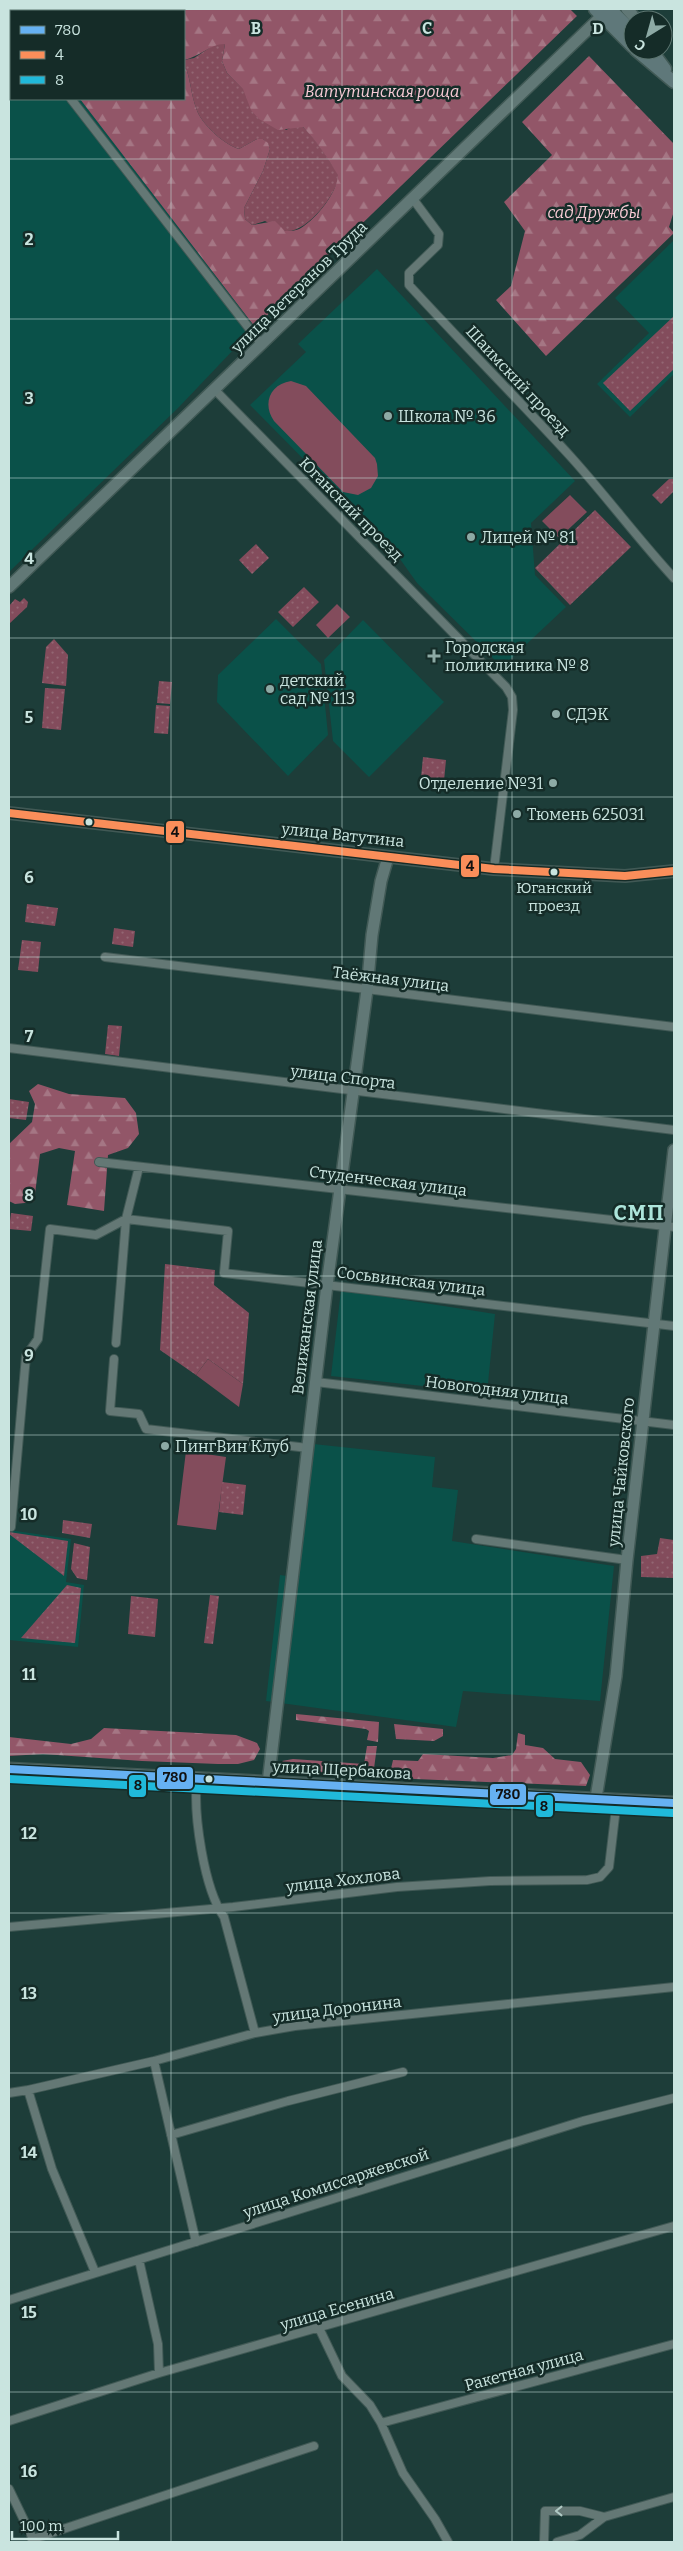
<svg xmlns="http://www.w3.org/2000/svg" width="683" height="2551" font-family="Bitter,serif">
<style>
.built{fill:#0a5149}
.grass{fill:url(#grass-dots)}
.forest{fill:url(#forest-firs)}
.pitch{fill:#834c5c}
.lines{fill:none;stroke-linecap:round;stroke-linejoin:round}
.street-casing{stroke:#415955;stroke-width:10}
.secondary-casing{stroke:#415955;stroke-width:14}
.primary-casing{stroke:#415955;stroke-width:15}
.street{stroke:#647875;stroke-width:8}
.secondary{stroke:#617876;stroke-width:11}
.primary{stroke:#5f787a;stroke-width:12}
.bus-1-casing{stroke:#152c28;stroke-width:11}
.bus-2-casing{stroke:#152c28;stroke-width:11}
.bus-3-casing{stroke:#152c28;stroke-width:11}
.bus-1{stroke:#66b1f2;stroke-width:8}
.bus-2{stroke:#fa8e5a;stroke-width:8}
.bus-3{stroke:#20b9da;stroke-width:8}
.oneway{stroke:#b0c9c4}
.grid{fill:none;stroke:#c9e4df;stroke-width:1;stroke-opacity:0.55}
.poi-dot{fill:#8daaa5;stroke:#152c28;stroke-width:2}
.bus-dot{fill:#c9e4df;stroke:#152c28;stroke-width:2}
.labels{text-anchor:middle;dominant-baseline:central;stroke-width:5;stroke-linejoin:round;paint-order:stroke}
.bus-label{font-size:15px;fill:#c9e4df;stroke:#152c28}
.park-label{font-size:16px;font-style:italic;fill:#f7cad5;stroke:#152c28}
.street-label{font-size:16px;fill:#c9e4df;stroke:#152c28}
.poi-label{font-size:16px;fill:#c9e4df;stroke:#152c28;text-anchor:start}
.district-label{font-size:21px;font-weight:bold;letter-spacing:1px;fill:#ade5db;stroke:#152c28}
.grid-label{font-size:16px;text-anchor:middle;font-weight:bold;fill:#c9e4df;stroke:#152c28;stroke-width:5;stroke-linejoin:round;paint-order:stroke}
.line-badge{stroke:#152c28;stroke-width:2}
.pale-badge-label{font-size:14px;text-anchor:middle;font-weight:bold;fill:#111}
</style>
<defs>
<pattern id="grass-dots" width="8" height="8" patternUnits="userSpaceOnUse" patternTransform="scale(1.25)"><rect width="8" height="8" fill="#834c5c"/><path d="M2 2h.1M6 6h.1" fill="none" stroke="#936673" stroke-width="1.8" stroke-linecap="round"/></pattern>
<pattern id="forest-firs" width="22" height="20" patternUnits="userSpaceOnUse" patternTransform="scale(1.25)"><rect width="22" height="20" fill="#925668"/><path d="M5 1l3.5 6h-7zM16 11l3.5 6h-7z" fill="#a57684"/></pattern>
</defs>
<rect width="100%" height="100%" fill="#1d3d39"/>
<path class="built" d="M9,9l3,2 -1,88h69l175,228 -76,80 -170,165z
M674,240v134l-44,43 -33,-33 52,-51 -34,-35z
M377,269l198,212 -44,42 4,52 31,32 -64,60 -85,-84 -22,-31 -145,-147 56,-53 -8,-8z
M276,619l45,45 7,71 -40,41 -71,-74 1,-27z
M363,620l81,82 -75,75 -36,-36 -9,-81z
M341,1290l154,24 -8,79 -156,-17z
M304,1443l131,14 -3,30 26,3 -6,51 162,25 -14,135 -137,-10 -7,36 -190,-26 14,-126 7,1z
M9,1530l62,9 -5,43 18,3 -6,62 -69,-7z"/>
<path class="grass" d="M217,43l8,1 -3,17 5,12 59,57 8,-4 9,1c14,13 24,31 36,48 -2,19 -32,58 -53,56 -6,0 -15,-7 -21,-10l-13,4 -7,-6 -1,-11 19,-37 7,-22 -2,-5 -5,-5h-6l-18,10c-14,-4 -35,-23 -41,-36 -6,-13 -7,-29 -11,-42l-3,-4v-7l10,-2z
M674,316v53l-44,42 -27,-28z
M669,479h5v12l-13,13 -9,-9z
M595,510l36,37 -61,58 -35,-37z
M256,544l13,14 -17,16 -13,-14z
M304,587l15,15 -26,25 -15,-15z
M24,598l4,4 -1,5 -18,17v-18l6,-7 5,3z
M54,639l14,16 -2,31 -24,-3 4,-36z
M159,681l13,1 -2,22 -13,-1z
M45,688l20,1 -4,41 -19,-2z
M156,705l14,1 -2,28 -14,-1z
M423,757l23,3 -2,21 -23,-3z
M27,904l31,4 -3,18 -30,-4z
M114,928l21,3 -2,16 -21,-3z
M22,940l19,2 -3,30 -20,-2z
M108,1025l14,1 -3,30 -14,-2z
M9,1099l20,3 -3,18 -17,-2z
M11,1213l22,3 -2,15 -22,-2z
M165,1264l50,6 -1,15 35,28 -6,71 -35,-25 -12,16 -36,-25z
M222,1482l24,3 -3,30 -24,-3z
M63,1520l29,4 -2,14 -28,-5z
M9,1532l59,9 -4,35 -55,-42z
M660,1538l14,2v38l-33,-1v-21l16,-2z
M74,1543l16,4 -3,33 -10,-2 -6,-9z
M67,1585l14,3 -6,55 -54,-5z
M210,1595l9,1 -6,48 -9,-1z
M131,1596l27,3 -3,38 -27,-3z"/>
<path class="forest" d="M10,9h560l7,7 -322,311 -175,-228h104v-32l3,4c4,13 5,29 11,42 6,13 27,32 41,36l18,-10h6l5,4 2,6 -7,22 -19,37 1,11 7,6 23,-4 10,10c5,0 11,0 16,-3 16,-10 36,-35 37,-53 -10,-16 -22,-35 -35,-48l-25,3 -19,-11 -8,-9 -8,-21 -16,-16 -5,-12 3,-17c-13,-1 -26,13 -41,16v-49h-172z
M589,56l85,88v67l-5,16 5,6 -128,123 -50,-56 15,-14 14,-55 -21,-29 48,-47 -30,-33z
M38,1084l31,10 56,4 11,15 3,21 -11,14 -20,7 -4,56 -37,-6 8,-54 -16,-3 -19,6 -6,48 -19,2 -6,-3v-57l23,-22 3,-18 -6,-13z
M296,1714l83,8 -1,20 -11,-2 2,-9 -3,-2 -70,-9z
M394,1724l49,5v7l-9,5 -38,-2z
M104,1728l132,7 21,8 3,6 -6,11 -16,4h-20l-76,-3 -99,-7 -34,2v-19l62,7 20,-5z
M518,1733l7,2v10l18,3 12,11 26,3 9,13 -4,11 -195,-8 -1,-5 3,-13 25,1 5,-7 70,4 19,-3 4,-6z
M367,1746h10l-4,30 -86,-3 -5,-12 11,-2 71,5z"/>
<path class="pitch" d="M291,381l15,5 69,72 2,6 1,12 -7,12 -13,7 -15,-3 -69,-71c-12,-17 -4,-37 17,-40z
M570,495l17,17 -28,26 -17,-17z
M337,604l13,13 -22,21 -12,-13z
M208,1359l35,25 -4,23 -43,-32z
M186,1451l40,6 -10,73 -39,-5z"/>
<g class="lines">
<defs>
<path id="street" d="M9,17l2,3
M71,99l191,246
M413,199l26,35 -1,11 -29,28v12c53,58 109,114 162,172 36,40 67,82 103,121
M215,390l291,297 6,10 1,13 -19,159
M105,957l569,70
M9,1048l665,82
M99,1162l575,65
M116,1343l10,-124 13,-52
M114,1359l-4,52 29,3 7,15 162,19
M316,1382l358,43
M11,1527l15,-171 12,-17 12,-110 46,6 30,-16 102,12 -4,42 450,53
M476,1539l151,21
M197,1779c-4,35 7,110 27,138l31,116
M9,1927l224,-20 164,-20 93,-6 97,-1 13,-3 9,-10 8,-68
M154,2061l42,181
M28,2090l24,79 43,103
M9,2093l19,-3 126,-29 101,-28 40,-7 379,-39
M171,2135l117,-34 115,-29
M139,2260l19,84 1,29
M9,2300l574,-179 91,-23
M319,2328l23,48 28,29 11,18 22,50 32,46 13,23
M9,2421l150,-48 515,-147
M381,2423l293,-79
M9,2489l24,50
M32,2542l1,-3 281,-93
M544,2542l1,-31h35l24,6
M557,2542l23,-7 24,-18 70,-20"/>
<path id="secondary" d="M627,9l10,11
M9,587l598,-576
M9,813l485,56 131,7 49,-5
M268,1783l59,-498 40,-295 5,-55 9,-54 7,-24
M596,1798l20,-122 11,-116 47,-410"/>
<path id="primary" d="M595,9l38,38
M610,9l23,23
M636,50l38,32
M651,50l14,19
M9,1769l665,34"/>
</defs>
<use href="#street" class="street-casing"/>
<use href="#secondary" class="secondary-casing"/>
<use href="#primary" class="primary-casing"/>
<use href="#street" class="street"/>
<use href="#secondary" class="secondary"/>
<use href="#primary" class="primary"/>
<defs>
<path id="bus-1" d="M9,1769l665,34"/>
<path id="bus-2" d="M9,813l485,56 131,7 49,-5"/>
<path id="bus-3" d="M9,1779l664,34"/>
</defs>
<use href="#bus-1" class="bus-1-casing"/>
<use href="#bus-2" class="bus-2-casing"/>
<use href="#bus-3" class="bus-3-casing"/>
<use href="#bus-1" class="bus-1"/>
<use href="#bus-2" class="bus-2"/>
<use href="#bus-3" class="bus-3"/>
</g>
<defs><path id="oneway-chevron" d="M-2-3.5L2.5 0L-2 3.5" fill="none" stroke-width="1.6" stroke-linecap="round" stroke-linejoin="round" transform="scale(1.25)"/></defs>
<use class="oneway" href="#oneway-chevron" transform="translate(559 2511) rotate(-180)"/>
<path class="grid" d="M171,9v2M342,9v2533M512,9v2533M171,99v2443M9,159h665M9,319h665M9,478h665M9,638h665M9,797h665M9,957h665M9,1116h665M9,1276h665M9,1435h665M9,1594h665M9,1754h665M9,1913h665M9,2073h665M9,2232h665M9,2392h665"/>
<g class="poi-dot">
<circle cx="388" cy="416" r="5"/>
<circle cx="471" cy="537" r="5"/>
<path d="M431.5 648.5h5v5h5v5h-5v5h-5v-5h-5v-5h5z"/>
<circle cx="270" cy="689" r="5"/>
<circle cx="556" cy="714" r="5"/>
<circle cx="553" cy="783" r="5"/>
<circle cx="517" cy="814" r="5"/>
<circle cx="165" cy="1446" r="5"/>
</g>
<g class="bus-dot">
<circle cx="89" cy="822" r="4.5"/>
<circle cx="554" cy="872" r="4.5"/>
<circle cx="209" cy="1779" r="4.5"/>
</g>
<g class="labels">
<g class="bus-label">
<text x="554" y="888">Юганский<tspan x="554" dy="18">проезд</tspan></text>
</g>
<g class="park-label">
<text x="382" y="91">Ватутинская роща</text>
<text x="594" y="212">сад Дружбы</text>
</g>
<g class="street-label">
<text transform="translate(299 287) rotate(-44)">улица Ветеранов Труда</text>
<text transform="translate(518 381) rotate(47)">Шаимский проезд</text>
<text transform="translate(351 509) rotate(45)">Юганский проезд</text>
<text transform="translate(343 835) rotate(6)">улица Ватутина</text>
<text transform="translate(391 979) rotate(7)">Таёжная улица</text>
<text transform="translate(343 1077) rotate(7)">улица Спорта</text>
<text transform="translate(388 1181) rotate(7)">Студенческая улица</text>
<text transform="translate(411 1281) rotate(7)">Сосьвинская улица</text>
<text transform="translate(307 1317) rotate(-83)">Велижанская улица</text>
<text transform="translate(497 1390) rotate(7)">Новогодняя улица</text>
<text transform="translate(621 1472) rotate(-84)">улица Чайковского</text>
<text transform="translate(342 1770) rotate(3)">улица Щербакова</text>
<text transform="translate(343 1880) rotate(-7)">улица Хохлова</text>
<text transform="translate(337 2009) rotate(-7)">улица Доронина</text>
<text transform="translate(336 2183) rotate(-18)">улица Комиссаржевской</text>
<text transform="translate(337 2309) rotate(-16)">улица Есенина</text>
<text transform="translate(524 2370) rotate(-15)">Ракетная улица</text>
</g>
<g class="poi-label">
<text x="398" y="416">Школа № 36</text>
<text x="481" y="537">Лицей № 81</text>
<text x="445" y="647">Городская<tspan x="445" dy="18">поликлиника № 8</tspan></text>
<text x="280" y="680">детский<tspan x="280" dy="18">сад № 113</tspan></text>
<text x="566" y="714">СДЭК</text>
<text x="543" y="783" text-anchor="end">Отделение №31</text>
<text x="527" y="814">Тюмень 625031</text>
<text x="175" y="1446">ПингВин Клуб</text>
</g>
<g class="district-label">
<text x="639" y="1213">СМП</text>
</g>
</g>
<g class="grid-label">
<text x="256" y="34">B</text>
<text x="427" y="34">C</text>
<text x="598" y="34">D</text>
<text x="29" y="245">2</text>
<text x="29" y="404">3</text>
<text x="29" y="564">4</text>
<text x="29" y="723">5</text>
<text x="29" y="883">6</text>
<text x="29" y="1042">7</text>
<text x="29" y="1201">8</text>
<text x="29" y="1361">9</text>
<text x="29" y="1520">10</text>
<text x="29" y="1680">11</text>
<text x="29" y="1839">12</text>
<text x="29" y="1999">13</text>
<text x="29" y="2158">14</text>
<text x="29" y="2318">15</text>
<text x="29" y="2477">16</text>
</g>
<g class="line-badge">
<rect x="165" y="820" width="20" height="24" rx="5" fill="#fa8e5a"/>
<rect x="460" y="854" width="20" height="24" rx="5" fill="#fa8e5a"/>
<rect x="156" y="1766" width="38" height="24" rx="5" fill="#66b1f2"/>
<rect x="128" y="1774" width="19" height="24" rx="5" fill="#20b9da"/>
<rect x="489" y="1783" width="38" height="23" rx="5" fill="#66b1f2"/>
<rect x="535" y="1794" width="19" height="24" rx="5" fill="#20b9da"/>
</g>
<g class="pale-badge-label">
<text x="175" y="837">4</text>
<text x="470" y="871">4</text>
<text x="175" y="1782">780</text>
<text x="138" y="1790">8</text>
<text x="508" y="1799">780</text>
<text x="544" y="1811">8</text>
</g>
<rect width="683" height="2551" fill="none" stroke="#c9e4df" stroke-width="20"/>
<rect x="10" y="10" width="175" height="90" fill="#152c28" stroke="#5d7671"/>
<rect x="20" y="26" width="25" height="8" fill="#66b1f2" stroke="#5d7671"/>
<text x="55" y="35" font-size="15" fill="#c9e4df">780</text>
<rect x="20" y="51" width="25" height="8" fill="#fa8e5a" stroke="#5d7671"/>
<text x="55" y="60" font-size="15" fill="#c9e4df">4</text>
<rect x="20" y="76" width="25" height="8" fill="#20b9da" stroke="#5d7671"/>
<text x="55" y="85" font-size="15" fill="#c9e4df">8</text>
<g transform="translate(648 35) rotate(217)"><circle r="24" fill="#152c28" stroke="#5d7671"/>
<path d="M0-4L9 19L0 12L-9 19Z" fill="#8daaa5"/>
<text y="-8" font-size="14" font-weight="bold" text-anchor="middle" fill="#c9e4df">С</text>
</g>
<path d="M12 2531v8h106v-8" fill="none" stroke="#c9e4df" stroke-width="2.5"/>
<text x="20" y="2531" font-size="15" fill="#c9e4df" stroke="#152c28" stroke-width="4" paint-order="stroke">100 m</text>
</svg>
